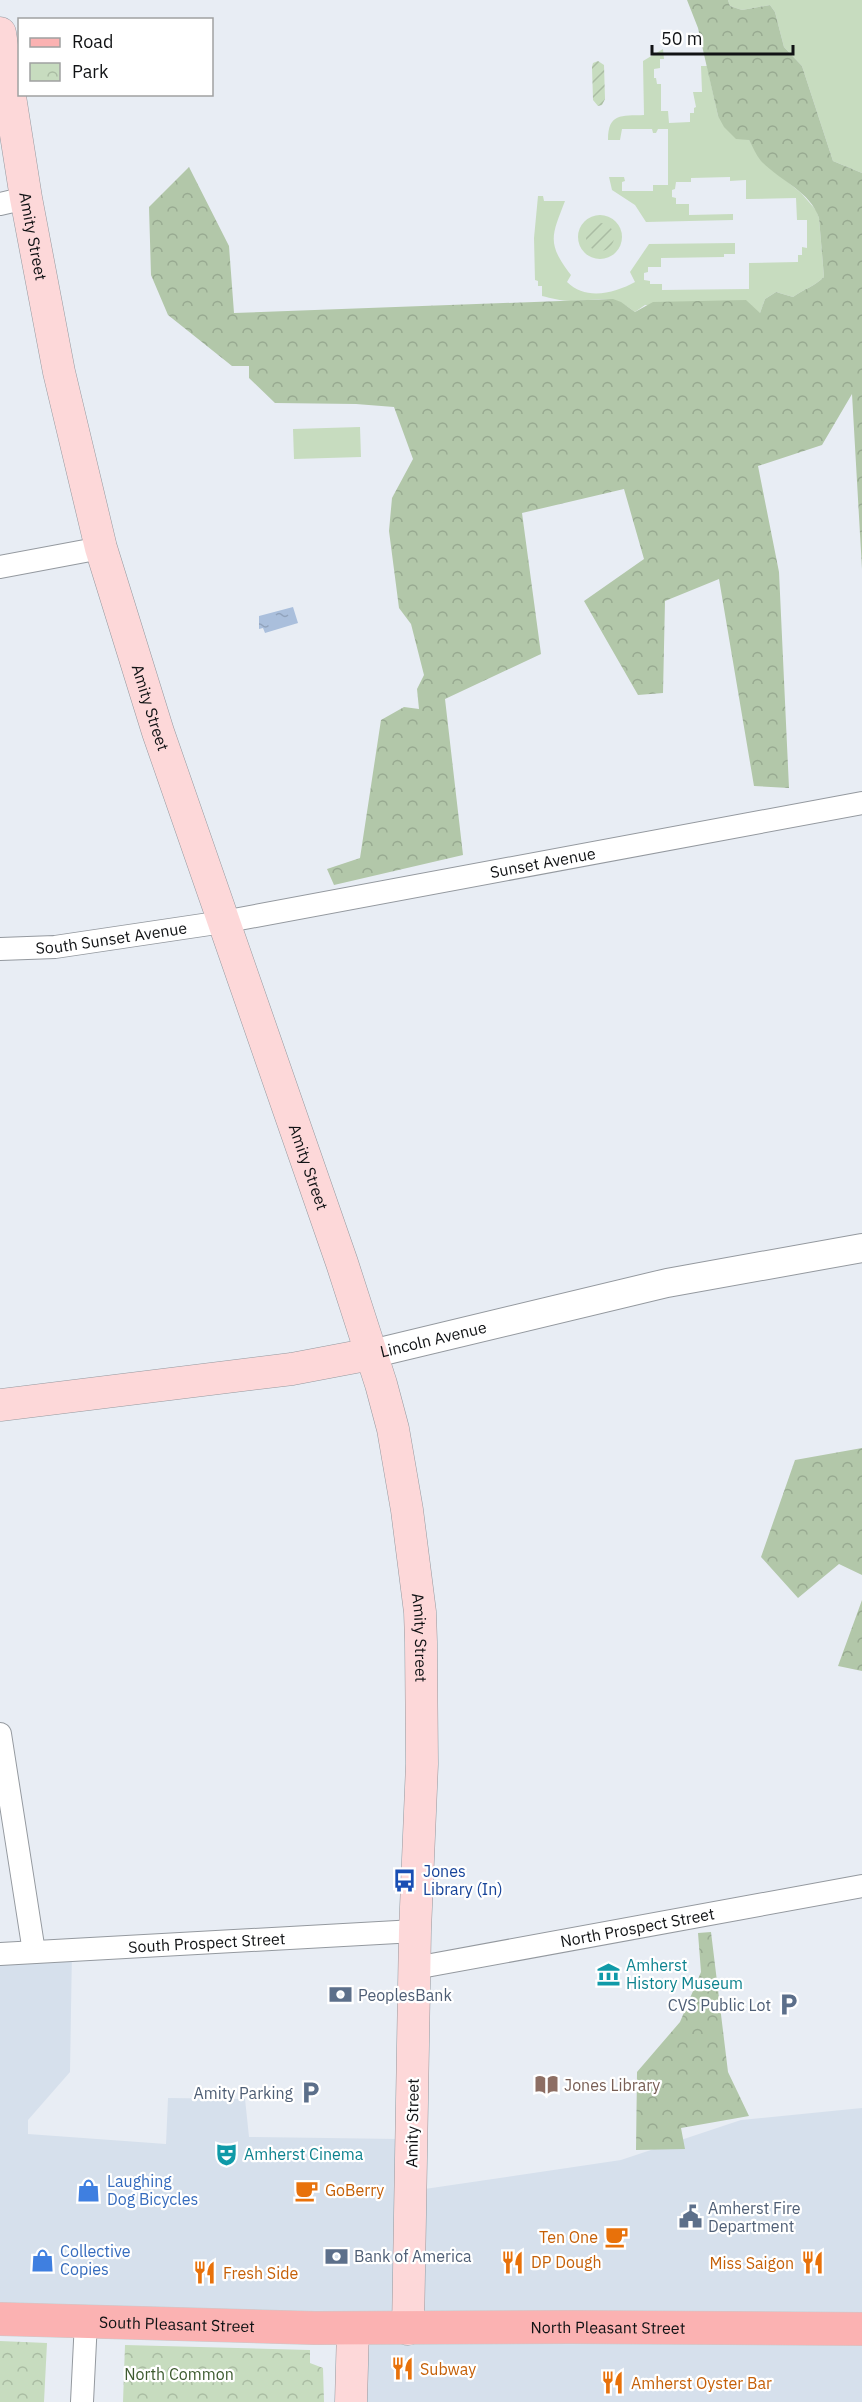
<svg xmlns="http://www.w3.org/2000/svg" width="862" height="2402" font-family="'IBM Plex Sans',sans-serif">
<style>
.built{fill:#d6e0ec}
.grass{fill:#c7dcbf}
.forest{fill:url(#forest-crowns)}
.park{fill:url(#park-crowns)}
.garden{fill:url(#garden-furrows)}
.water{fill:url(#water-ripples)}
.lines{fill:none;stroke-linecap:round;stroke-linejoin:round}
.minor-casing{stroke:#94999f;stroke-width:24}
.tertiary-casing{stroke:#94999f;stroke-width:30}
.secondary-casing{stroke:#94999f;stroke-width:33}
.primary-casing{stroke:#cbcbcc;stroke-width:34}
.minor{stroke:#fff;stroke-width:22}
.tertiary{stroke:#fff;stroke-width:28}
.secondary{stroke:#fdd8d9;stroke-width:32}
.primary{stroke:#fbb2b2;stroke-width:33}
.labels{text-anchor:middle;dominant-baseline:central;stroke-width:4.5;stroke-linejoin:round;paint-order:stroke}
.street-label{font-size:16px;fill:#111315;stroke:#fff}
.transit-label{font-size:16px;fill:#164399;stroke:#fff;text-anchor:start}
.culture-label{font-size:16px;fill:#0d838f;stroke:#fff;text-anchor:start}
.service-label{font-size:16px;fill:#4e5e75;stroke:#fff;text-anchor:start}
.education-label{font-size:16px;fill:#785e54;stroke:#fff;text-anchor:start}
.shop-label{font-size:16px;fill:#366cbe;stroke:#fff;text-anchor:start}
.food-label{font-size:16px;fill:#c56008;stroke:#fff;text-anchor:start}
.park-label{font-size:16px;fill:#3d5b2f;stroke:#fff}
</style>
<defs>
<pattern id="forest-crowns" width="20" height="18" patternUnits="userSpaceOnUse" patternTransform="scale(1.5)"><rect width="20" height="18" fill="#b2c7a9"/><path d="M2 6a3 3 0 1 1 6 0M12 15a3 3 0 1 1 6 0" fill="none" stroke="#98aa91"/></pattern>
<pattern id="park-crowns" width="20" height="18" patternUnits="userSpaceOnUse" patternTransform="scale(1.5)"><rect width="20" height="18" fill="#c7dcbf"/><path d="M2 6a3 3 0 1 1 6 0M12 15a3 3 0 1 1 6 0" fill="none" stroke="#aabca3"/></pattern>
<pattern id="garden-furrows" width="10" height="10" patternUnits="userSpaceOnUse" patternTransform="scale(1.5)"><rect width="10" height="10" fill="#c7dcbf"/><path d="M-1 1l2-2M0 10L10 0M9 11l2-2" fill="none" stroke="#aabca3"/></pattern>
<pattern id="water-ripples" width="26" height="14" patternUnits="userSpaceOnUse" patternTransform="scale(1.5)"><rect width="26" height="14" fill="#aabfdc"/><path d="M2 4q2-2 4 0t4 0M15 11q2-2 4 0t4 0" fill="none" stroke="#91a3bc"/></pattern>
</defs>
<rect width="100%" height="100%" fill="#e8edf4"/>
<path class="built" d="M72,1949l-2,123 -42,48v14l138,10 2,-46 77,1 4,38 150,2 12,52 210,-31 120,-40 121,-12v294h-510l1,-73 -353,-10v-365z"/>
<path class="grass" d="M728,0h134v173l-29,-12 -31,-95 -18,-19 -9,-35 -5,-7 -28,5 -12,-4z
M663,49l1,10h-4v9l-6,1v9h2l1,6h4v27h7l1,12 21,-1v-9h4v-5l2,-1 -3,-15h9l-1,-26h6l11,50 31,24 12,20 40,33 15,17 3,8 5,59c-9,9 -20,12 -31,20l-17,-5 -11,7 -5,14 -115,-8 -10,7c-25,-19 -35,-11 -64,-11 -10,0 -20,-3 -29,-5v-10h-4v-5l-3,-1 -1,-42 4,-42h5l1,5h21c-13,34 -19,42 6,74l-4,7c19,19 48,11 68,0l-5,-10 19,-28 86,-1v11h-11v3l-63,1v9h-13v5l-4,1v7l6,1v3h12v6l87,-1v-26l49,-1v-7h4v-8l5,1v-28h-10l-1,-22 -50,1v-19l-16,1v-4l-39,1v4h-15l-1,7 -3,1v7l4,1v6h13v11l44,-1v6l-87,2 -11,-17 -23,-15 -3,-13h15l1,4 -3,1v9h31v-6h15v-56h-10l-2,4h-3l-1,-4h-30l-2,11h-12c0,-27 13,-24 36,-25l-1,-54z
M578 237a22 22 0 1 1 44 0a22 22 0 1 1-44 0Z
M360,427l1,30 -67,2 -1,-30z"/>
<path class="forest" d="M687,0h41l2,6 12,4 28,-5 5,7 9,35 18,19 31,95 29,12v396l-10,-175 -30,51 -64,21 21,106 10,216 -35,-2 -35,-207 -54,22 -2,92 -25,2 -54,-94 60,-42 -20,-70 -102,24 19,141 -96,45 18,156 -129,30 -7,-16 33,-11 21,-138 23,-13 15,2 -2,-20 7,-14 -13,-51 -12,-16 -10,-77 3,-33 21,-39 -19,-52 -38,-3 -81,-1 -26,-25v-12h-17l-64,-51 -17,-40 -2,-68 40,-40 40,79 5,67 379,-14 8,3 14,10 18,-10 93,-2 14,13 5,-14 11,-7 17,5c11,-8 22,-11 31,-20l-5,-59c-9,-27 -39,-37 -58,-57 -5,-6 -8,-14 -12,-21l-13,-1 -12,-12 -6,-11 -20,-88z
M862,1448v127l-23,-11 -41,34 -37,-41 34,-97z
M862,1600v71l-24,-5z
M711,1932l17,140 21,44 -68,12 4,21 -49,1 1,-78 43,-50 21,-50 -3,-39z"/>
<path class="park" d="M0,2341l47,2 -3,59h-44z
M125,2345l185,5v13l13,5 1,34h-201z"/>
<path class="garden" d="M598,61l6,4 1,34 -3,6 -4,1 -5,-6 -1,-33 1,-4z
M586 237a14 14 0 1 1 28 0a14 14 0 1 1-28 0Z"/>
<path class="water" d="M293,607l5,16 -33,10 -2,-5 -4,1v-13z"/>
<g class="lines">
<defs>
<g id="minor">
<path d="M0,204l26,-6"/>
<path d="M0,567l101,-19"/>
<path id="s1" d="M0,949l55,-2 168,-25 639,-119"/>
<path d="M0,1734l34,218"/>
<path id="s2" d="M0,1954l415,-23"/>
<path id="s3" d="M415,1968l447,-82"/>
<path d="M82,2402l4,-81"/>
</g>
<g id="tertiary">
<path id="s4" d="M371,1354l296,-71 195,-35"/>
</g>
<g id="secondary">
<path id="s5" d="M0,33l26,165 33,174 42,176 57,184 184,531 39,121 12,45 14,81 13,102 1,30 1,122 -7,167 -7,398"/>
<path d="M0,1405l292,-36 79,-15"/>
<path d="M351,2402l2,-73"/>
</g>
<g id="primary">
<path id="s6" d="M0,2319l315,9 255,-1 292,2"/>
</g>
</defs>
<use href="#minor" class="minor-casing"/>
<use href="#tertiary" class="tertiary-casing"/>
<use href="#secondary" class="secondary-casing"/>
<use href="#primary" class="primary-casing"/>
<use href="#minor" class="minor"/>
<use href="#tertiary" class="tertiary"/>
<use href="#secondary" class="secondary"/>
<use href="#primary" class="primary"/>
</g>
<defs>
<symbol id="bus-bare" viewBox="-9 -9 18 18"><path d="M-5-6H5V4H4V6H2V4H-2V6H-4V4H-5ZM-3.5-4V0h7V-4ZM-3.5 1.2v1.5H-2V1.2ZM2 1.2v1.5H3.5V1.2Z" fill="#1a4fb4" stroke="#fff" stroke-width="2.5" paint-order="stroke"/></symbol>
<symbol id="museum-bare" viewBox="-9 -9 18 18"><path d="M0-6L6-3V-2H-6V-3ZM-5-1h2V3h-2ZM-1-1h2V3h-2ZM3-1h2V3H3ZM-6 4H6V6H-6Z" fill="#0f9aa8" stroke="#fff" stroke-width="2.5" paint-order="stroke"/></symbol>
<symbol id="bank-bare" viewBox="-9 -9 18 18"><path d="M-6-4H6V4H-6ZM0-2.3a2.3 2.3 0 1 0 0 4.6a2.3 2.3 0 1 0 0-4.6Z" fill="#5c6f8a" stroke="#fff" stroke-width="2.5" paint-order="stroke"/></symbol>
<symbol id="parking-bare" viewBox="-9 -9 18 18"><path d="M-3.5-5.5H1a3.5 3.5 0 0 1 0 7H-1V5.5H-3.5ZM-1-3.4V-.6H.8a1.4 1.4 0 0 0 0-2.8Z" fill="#5c6f8a" stroke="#fff" stroke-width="2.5" paint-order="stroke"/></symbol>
<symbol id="library-bare" viewBox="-9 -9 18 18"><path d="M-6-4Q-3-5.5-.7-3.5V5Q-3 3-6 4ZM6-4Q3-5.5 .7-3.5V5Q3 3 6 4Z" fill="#8d6e63" stroke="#fff" stroke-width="2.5" paint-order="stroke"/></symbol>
<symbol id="theatre-bare" viewBox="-9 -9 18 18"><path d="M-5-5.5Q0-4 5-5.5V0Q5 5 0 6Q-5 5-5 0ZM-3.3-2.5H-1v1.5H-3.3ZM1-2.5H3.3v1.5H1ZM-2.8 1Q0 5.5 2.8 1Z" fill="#0f9aa8" stroke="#fff" stroke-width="2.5" paint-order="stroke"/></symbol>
<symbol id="shop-bare" viewBox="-9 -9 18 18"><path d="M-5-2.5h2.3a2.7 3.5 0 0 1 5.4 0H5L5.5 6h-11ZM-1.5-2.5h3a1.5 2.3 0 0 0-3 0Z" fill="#3f7fe0" stroke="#fff" stroke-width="2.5" paint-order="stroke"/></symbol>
<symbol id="cafe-bare" viewBox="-9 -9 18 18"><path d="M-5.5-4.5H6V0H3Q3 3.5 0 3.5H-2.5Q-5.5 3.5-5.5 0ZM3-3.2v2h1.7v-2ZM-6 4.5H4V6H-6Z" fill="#e8710a" stroke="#fff" stroke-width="2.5" paint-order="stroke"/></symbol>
<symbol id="civic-bare" viewBox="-9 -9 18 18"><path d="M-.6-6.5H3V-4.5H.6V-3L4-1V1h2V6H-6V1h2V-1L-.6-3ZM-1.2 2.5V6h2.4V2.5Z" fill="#5c6f8a" stroke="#fff" stroke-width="2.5" paint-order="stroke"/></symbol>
<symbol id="restaurant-bare" viewBox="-9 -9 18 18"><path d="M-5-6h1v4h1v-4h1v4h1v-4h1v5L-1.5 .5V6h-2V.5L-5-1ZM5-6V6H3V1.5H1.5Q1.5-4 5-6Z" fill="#e8710a" stroke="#fff" stroke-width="2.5" paint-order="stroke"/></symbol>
</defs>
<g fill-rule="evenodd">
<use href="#bus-bare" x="388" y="1864" width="33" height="33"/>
<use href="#museum-bare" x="592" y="1958" width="33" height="33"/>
<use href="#bank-bare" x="324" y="1978" width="33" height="33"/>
<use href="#parking-bare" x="772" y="1988" width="33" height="33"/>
<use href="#library-bare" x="530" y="2068" width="33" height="33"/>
<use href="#parking-bare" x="294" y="2076" width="33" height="33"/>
<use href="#theatre-bare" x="210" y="2138" width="33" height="33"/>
<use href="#shop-bare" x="72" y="2174" width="33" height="33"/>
<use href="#cafe-bare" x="290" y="2174" width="33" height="33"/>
<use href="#civic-bare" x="674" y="2200" width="33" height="33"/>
<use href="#cafe-bare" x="600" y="2220" width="33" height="33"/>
<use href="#bank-bare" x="320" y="2240" width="33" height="33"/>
<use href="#shop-bare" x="26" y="2244" width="33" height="33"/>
<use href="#restaurant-bare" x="496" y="2246" width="33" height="33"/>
<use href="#restaurant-bare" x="796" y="2246" width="33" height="33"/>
<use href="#restaurant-bare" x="188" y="2256" width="33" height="33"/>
<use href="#restaurant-bare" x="386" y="2352" width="33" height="33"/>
<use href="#restaurant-bare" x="596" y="2366" width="33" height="33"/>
</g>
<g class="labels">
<g class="street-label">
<text stroke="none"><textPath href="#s5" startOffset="206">Amity Street</textPath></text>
<text stroke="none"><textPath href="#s5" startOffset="692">Amity Street</textPath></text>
<text stroke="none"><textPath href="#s1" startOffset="550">Sunset Avenue</textPath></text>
<text stroke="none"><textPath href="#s1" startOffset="112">South Sunset Avenue</textPath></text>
<text stroke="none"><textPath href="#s5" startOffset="1178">Amity Street</textPath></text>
<text stroke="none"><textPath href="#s4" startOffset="64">Lincoln Avenue</textPath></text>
<text stroke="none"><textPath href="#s5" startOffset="1664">Amity Street</textPath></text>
<text stroke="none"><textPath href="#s3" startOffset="226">North Prospect Street</textPath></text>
<text stroke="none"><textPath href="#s2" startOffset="207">South Prospect Street</textPath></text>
<text transform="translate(412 2123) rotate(-89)">Amity Street</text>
<text stroke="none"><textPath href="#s6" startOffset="177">South Pleasant Street</textPath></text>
<text stroke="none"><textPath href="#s6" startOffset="608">North Pleasant Street</textPath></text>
</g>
<g class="transit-label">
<text x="423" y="1871">Jones<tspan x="423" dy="18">Library (In)</tspan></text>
</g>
<g class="culture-label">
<text x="626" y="1965">Amherst<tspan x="626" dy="18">History Museum</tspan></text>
<text x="244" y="2154">Amherst Cinema</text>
</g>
<g class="service-label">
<text x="358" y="1995">PeoplesBank</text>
<text x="771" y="2005" text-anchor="end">CVS Public Lot</text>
<text x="293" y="2093" text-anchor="end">Amity Parking</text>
<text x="708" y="2208">Amherst Fire<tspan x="708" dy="18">Department</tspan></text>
<text x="354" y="2256">Bank of America</text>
</g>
<g class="education-label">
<text x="564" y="2085">Jones Library</text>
</g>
<g class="shop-label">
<text x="107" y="2181">Laughing<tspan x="107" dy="18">Dog Bicycles</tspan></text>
<text x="60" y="2251">Collective<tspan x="60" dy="18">Copies</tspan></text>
</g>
<g class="food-label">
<text x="325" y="2190">GoBerry</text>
<text x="598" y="2237" text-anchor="end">Ten One</text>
<text x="531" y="2262">DP Dough</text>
<text x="794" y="2263" text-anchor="end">Miss Saigon</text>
<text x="223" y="2273">Fresh Side</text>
<text x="420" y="2369">Subway</text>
<text x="631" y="2383">Amherst Oyster Bar</text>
</g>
<g class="park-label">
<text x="179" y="2374">North Common</text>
</g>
</g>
<rect x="18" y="18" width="195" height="78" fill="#ffffff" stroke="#a0a1a1" stroke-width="1.5"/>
<rect x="30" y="38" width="30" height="9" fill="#fbb2b2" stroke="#a0a1a1" stroke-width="1.5"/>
<text x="72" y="48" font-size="18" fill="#111315">Road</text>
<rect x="30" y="63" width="30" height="18" fill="url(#park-crowns)" stroke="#a0a1a1" stroke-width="1.5"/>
<text x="72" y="78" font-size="18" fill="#111315">Park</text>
<path d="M652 45v9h141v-9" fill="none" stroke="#111315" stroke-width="3"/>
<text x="661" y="45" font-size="18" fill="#111315" stroke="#ffffff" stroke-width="4.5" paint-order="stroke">50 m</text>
</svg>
